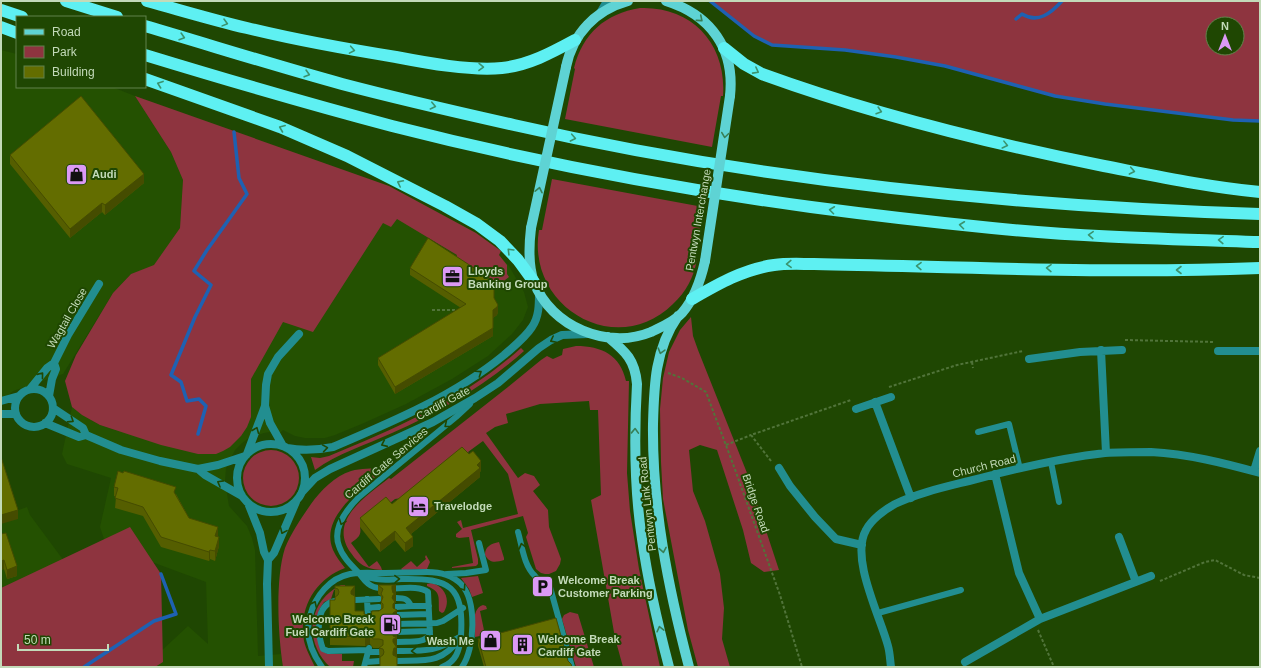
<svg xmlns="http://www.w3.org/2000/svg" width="1261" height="668" font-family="Arial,sans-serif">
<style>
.built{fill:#245101}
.green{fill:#8e343f;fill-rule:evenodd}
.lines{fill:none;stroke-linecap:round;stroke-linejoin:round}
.stream{stroke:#1e61b2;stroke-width:3.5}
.path{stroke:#51743a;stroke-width:2;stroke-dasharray:3 2;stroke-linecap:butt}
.service{stroke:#228e90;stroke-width:6}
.minor{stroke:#228e90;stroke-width:8}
.tertiary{stroke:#228e90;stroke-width:8}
.primary{stroke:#5ed3d4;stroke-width:10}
.motorway{stroke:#5ef0f2;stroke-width:12}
.primary-bridge{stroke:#5ed3d4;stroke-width:10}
.wall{fill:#555e00}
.shaded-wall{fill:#454c00}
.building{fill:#636d00;stroke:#454c00}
.oneway{stroke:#387f56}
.oneway2{stroke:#3b936e}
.oneway3{stroke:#1f4702}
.labels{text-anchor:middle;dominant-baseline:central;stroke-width:4;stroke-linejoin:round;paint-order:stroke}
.poi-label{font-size:11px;font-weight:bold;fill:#c3dab9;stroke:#1f4702;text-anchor:start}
.street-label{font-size:11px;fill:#c3dab9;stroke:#1f4702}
</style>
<rect width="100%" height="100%" fill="#1f4702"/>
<path class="built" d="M1,50l16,4v33h95l23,9 36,56 12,28 -3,48 -26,38 -23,8 -18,19 -50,81 -50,17 -12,11z
M388,189l111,66 10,11 15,26 4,15 -5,13 -11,14 -24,22 -36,23 -46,25 -42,19 -29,12 -10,3h-20l-10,-2 -12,-6 -4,4 -9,-2 -6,1 -15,5 -7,5 -7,7 -9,18 -1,13 4,25 18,20 5,12 3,12 3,106 23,-2 2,13h-139l44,-41 20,18 -2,-62 -100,-37 -6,-18 11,-49 -44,-14 -5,-10 10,-47 10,8 18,10 18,6 112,16 11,-11 3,-58 36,-61z
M1,467l15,44 11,-4 3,8 37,50 -66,29z"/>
<path class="green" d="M710,1h550v120l-27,-1 -128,-16 -50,-8 -110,-30 -49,-9 -51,-7 -73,-5 -18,-9zM1213,24h24v24h-24z
M640,8c52,-2 87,36 83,88h-2l-9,51 -147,-28 10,-50 -1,-1c9,-35 31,-54 66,-60z
M135,96l254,90 87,47 25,18 -2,4 8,10v9l2,3 -12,9 -2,-4 -40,-22 2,-5 -60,-36 -6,8 -8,-4 -70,109 -30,-10 -32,57v38l-4,10 -6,9 -11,11 -7,4 -7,3h-18l-37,-9 -61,-20 -18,-10 -10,-8 -7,-26 11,-26 37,-62 18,-19 23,-9 26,-37 3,-48 -12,-28z
M552,179l151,28 -8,52h2c-3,18 -11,33 -24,45 -57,56 -147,3 -134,-74h3z
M691,317l2,19 5,14 49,123 32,97 -15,2 -13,-9 -8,-33 -26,-80 -17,-5 -11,5 4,41 12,30 15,53 4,34 -2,31 8,28h-32l-10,-37 -25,-131 -2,-37 -1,-53 3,-31 6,-26 11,-22z
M576,346c26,0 44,9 50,35h3l-2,92 3,38 9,58 21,98h-37l-8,-29 -24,-138 10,-5 -3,-85h-8l-1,-9 -49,3 -34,10 2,9 -13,4 -9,6 32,45 7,-5 9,3 6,9 -7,6 15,19 1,17 12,32 -1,5 -4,7 -7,3h-4l-4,-1 -5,-4 -10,-32 2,-4 -5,-17 -52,14 7,29v5l-2,2 -24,2v-1l21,-4 -4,-26 -10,1 -3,-1v-3l6,-5 -5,-7 4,-2 2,8 55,-14 -10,-40 -25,-33 -15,11 2,3 -62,42 -13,2 -35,28c2,9 -3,11 -9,16l18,24 8,-6 4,6 1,3c-15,-1 -22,-4 -31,-17 -24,-33 16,-57 38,-75l2,1 117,-92 33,-27 6,-4 6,3 9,-4 1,-6z
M521,348l3,3c-39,35 -85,61 -132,82 -26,12 -54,20 -77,37l-4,-13 9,1 9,-2c68,-28 137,-58 192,-108z
M243 478a28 28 0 1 1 56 0a28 28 0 1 1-56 0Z
M382,468l2,2c-22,18 -65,47 -51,80 3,7 8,13 12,18 -30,11 -47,41 -41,73 2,9 7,17 11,26h-32c-5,-32 -8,-88 2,-119 6,-15 17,-31 26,-44 10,-14 24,-28 40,-33 10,-3 21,-2 31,-3z
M130,527l31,47 2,88 -8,5h-154v-79z
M499,542l5,16v2c-8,2 -14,4 -19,-5 0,-9 6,-11 14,-13z
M426,555l4,7 -3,7 -25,1 -1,-1 10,-8 6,6 9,-8 -1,-2z
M478,576l5,17 -11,4 -3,-8 -8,-11z
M431,583c14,3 20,17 13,29l-2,1 -3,-2c-1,-13 3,-19 -12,-25v-2z
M341,585h4v4h-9l-2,1 -3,9 -7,3 -5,8 3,41 6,3h14v7h12l-1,6h-23c-27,-25 -22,-66 11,-82z
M483,605l3,1 1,3 -7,2 5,24 -10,2c0,-11 -4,-28 8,-32z
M570,612l8,2 16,53h-18l-14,-48 2,-4z"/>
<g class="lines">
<path class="stream" d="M710,1l44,35 18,9 73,5 51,7 49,9 110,30 50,8 128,16 27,1
M1016,19l6,-5c16,10 29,-1 40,-13
M198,434l8,-28 -7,-7 -12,2 -6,-19 -10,-7 24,-58 16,-32 -17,-14 13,-21 40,-56 -8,-16 -5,-46
M84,667l70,-46 22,-7 -15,-40"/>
<path class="path" d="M432,310h26
M1125,340l90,2
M972,362l1,6
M668,373l14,5 24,14 27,72 47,131 22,72
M889,387l68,-22 66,-14
M726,445l25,-10
M771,461l-20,-26 100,-35
M1160,581l45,-19 10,-2 29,15 16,3
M1038,630l16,37"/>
<path class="service" d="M978,432l31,-8 11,45
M1051,462l8,40
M518,532c4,14 6,34 17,44 4,5 10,7 15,11l22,80
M447,574l19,-1 20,-3 -7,-27
M363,575c12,6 25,5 39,4 48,-1 62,7 59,57 -25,16 -35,15 -64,15
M396,598c9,0 12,1 15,8h18
M367,599l1,21
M355,600l24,-1
M335,601c-20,4 -18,32 -12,48l5,2 41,-1
M396,607l15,-1
M368,608l11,-1
M878,613l83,-23
M397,615l32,-1
M397,624l40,-1 6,-2 20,-13
M397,632l33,-1
M397,642c10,-1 27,2 33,-7l-2,-43c-12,-9 -38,0 -54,-5 -9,-3 -11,-10 -17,-16 -7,-7 -15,-15 -18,-25 -7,-18 8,-37 20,-49l97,-80 14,-13
M368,652h11
M397,661c27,-1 45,3 62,-22
M366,662l14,-1
M322,667c-11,-15 -17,-33 -12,-51 5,-20 20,-38 40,-42 10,-2 21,-1 31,-1 15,0 30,-1 46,-1 12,0 25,3 34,12 16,17 14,65 1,83
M364,667l5,-19
M442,667c14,-5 17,-16 19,-29"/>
<path class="minor" d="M1101,350l5,103
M1218,351h42
M1029,359l51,-7 42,-2
M30,389l17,-21 7,-5 14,-28 31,-51
M15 408a19 19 0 1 1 38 0a19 19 0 1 1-38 0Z
M49,396l3,-17 4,-10 -2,-6
M1,401l18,-5
M875,402l36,96
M265,406l5,17 13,23
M53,408l30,20 3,7
M856,409l35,-12
M1,414h15
M45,423l34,14 7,-2 35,15 39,11 38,8 7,6 37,21
M237 478a34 34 0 1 1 68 0a34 34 0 1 1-68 0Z
M287,448c15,3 31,2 46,-1 59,-25 121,-51 171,-92 9,-8 21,-17 28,-28 7,-10 7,-22 7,-35
M247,454l18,-48 1,-21 2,-11 10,-17 21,-23
M779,468l11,18 25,31 21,22 26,6
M198,469l20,-4 27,-9
M1254,471l6,-20
M995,474l24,99 21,46 111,-43
M302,492l13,-14 15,-9 103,-47 42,-24 23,-15 41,-35 12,-8 11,-5 26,-1
M248,503l12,30 4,19 4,8 -1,24 2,83
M1119,537l17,45
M268,560l6,-7 22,-51
M965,662l75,-43
M891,667c-1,-7 -1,-14 -3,-21 -8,-30 -38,-88 -22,-116 5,-10 18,-20 29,-26 23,-11 50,-17 74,-23 45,-12 91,-23 136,-28 15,-1 31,-1 46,-1 37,2 73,11 109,21"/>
<path class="tertiary" d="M600,13l7,-12"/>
<path class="primary" d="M666,1c45,14 69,48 64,95
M566,67c7,-34 30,-57 62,-66
M531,228c-2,17 -3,38 3,54 17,45 74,68 117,50 10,-5 23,-10 31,-19 13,-15 19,-34 23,-52
M678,316c-23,33 -24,69 -25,108 -1,83 15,163 36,243
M608,337c18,15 27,23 29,47 -3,52 -3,103 5,155 6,43 16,86 27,128"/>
<path class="motorway" d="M66,1l51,16
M147,1c33,9 66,19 100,27 49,12 99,21 149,29 31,6 74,14 106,11 27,-3 49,-15 73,-28
M1,10l21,7
M145,26c65,19 131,40 197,58 57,15 114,28 172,41 245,56 495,81 746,89
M1,27l16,6
M724,48l20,16 18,10c110,40 227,69 342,92 52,10 104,21 156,26
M145,55c82,25 164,49 247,71 137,35 279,62 419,81 60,8 121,15 181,21 89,9 179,11 268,14
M145,79l135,48 67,29 98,50 32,18 23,17 18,19 16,22
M692,299c26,-15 52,-30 82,-34 13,-2 27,-1 40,-1 149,3 298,10 446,4"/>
<path class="primary-bridge" d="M531,228l35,-161
M705,261l25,-165"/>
</g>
<path class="wall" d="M10,155l134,28 -39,32 -3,-3 -32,26 -60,-74z
M410,268l84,30 4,14 -1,3 -4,3v18l-98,58 -17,-29v-7l83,-50 -51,-33z
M481,471l-1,1v5l-69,57 2,12 -8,6 -10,-12 -15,12 -20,-25v-9l32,-14z
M114,487l62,7 13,24 29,19 1,9 -4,15 -5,-2 -1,2 -48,-14 -18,-31 -28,-8 1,-11 -2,-1z
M1,534l16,42 -10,3 -3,-10 -3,1z
M378,585h18v17l-1,1v6l2,10 -2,2v6l2,2v18h-1l1,1v19h-17l-1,-19h-6l-3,-4 -5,2 -35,-1v-45h5v-14l20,9v16l9,3 4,1 11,-4 2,-1v-14l-3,-2z
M478,639l90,22 4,6h-88l-6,-21z"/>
<path class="shaded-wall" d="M144,174v9l-39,32v-10z
M102,203v9l-32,26v-9z
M498,305v7l-1,3 -4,3v-8z
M493,328v8l-98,58v-7z
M481,461v10l-1,1v5l-74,61v-10z
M18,510v9l-17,5v-9z
M218,527v9l-3,9v-9z
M395,531v9l-15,12v-9z
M219,537v9l-4,15v-10z
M413,537v9l-8,6v-9z
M210,550v9l-1,2v-9z
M4,560v9l-3,1v-9z
M17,566v10l-10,3v-9z
M396,585v17l-1,1v8l-3,-4v-21z
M355,586v9l-4,5v-9z
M397,610v9l-2,2v7l-2,4v-19z
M397,629v18l-4,1v3v-18l1,-3z
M370,635v9l-5,2v-9z
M394,648h3v8l-4,5v-9z"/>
<path class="building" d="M81,96l63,78 -39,31 -3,-2 -32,26 -60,-74z
M428,238l66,43v17l4,7 -1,2 -4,3v18l-98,59 -17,-29 88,-54 -56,-36z
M462,447l7,7 4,-3 8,10 -4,4 3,3 -74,60 7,9 -8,6 -10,-12 -15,12 -20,-25 26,-21 6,7z
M1,457l17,53 -17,5z
M118,471l5,2 1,-2 52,16 -2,5 15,26 29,9 -3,9 4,1 -4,14 -5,-1 -1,2 -48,-15 -18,-30 -28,-9 3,-10 -4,-1z
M6,533l11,33 -10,4 -3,-10 -3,1v-27z
M378,585h18l-4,1v3l1,4 3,1 -3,1 -1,3 3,4 -2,2v4l4,2 -4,3v4l2,2 -2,4v3l4,3 -3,1 -1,3v3l4,2 -4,1v3l4,6h-3l-1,4v3l4,2v10h-17v-10l3,-2 1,-3 -1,-3 -4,-1 4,-3v-5l-4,-1h-6l-3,-4 -5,2 -35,-1v-36h5v-3l3,-2 1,-3 -1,-3 -3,-1v-2h20l-4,5v3l4,2v15h9v3l4,1h3l1,-4h7l4,-3v-4l-2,-2 2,-5 -2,-3 2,-5z
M556,618l12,43 3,3 1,3h-86l-8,-28z"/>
<defs><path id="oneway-chevron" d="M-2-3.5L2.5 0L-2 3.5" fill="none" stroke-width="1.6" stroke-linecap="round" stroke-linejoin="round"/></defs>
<g class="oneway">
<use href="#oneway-chevron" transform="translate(700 19) rotate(40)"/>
<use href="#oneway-chevron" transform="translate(725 135) rotate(98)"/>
<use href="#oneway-chevron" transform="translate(539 190) rotate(-78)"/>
<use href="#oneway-chevron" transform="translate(661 351) rotate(106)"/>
<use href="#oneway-chevron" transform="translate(635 431) rotate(-88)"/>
<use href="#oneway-chevron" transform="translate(663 550) rotate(80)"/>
<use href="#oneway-chevron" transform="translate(660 629) rotate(-104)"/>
</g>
<g class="oneway2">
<use href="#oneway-chevron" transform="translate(225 23) rotate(15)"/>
<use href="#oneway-chevron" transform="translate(182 37) rotate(17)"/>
<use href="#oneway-chevron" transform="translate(352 50) rotate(10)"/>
<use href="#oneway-chevron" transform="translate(481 67) rotate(1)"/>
<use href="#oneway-chevron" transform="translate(756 71) rotate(28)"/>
<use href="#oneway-chevron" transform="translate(307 74) rotate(16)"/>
<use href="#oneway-chevron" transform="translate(160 84) rotate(-160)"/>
<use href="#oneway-chevron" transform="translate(433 106) rotate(13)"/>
<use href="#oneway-chevron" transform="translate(879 111) rotate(17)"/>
<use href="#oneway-chevron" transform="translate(282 128) rotate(-158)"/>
<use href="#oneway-chevron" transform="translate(573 138) rotate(11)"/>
<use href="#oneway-chevron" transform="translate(1005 145) rotate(14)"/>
<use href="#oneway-chevron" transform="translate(1132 171) rotate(11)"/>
<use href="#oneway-chevron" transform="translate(400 183) rotate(-153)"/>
<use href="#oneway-chevron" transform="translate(832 210) rotate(-173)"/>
<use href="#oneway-chevron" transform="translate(962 225) rotate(-173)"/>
<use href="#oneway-chevron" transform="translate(1091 235) rotate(-177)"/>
<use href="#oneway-chevron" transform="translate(1221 240) rotate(-178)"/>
<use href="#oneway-chevron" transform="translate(510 251) rotate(-135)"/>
<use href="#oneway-chevron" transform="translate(789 264) rotate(178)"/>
<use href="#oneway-chevron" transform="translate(919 266) rotate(-179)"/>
<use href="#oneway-chevron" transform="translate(1049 268) rotate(-179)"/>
<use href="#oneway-chevron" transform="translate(1179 270) rotate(180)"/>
</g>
<g class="oneway3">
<use href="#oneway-chevron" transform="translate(553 340) rotate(153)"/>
<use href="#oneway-chevron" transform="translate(479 373) rotate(-34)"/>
<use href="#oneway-chevron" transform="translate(41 375) rotate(-51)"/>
<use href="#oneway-chevron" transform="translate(71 420) rotate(33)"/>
<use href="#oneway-chevron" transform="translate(447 425) rotate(141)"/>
<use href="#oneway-chevron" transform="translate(256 430) rotate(-68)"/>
<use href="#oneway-chevron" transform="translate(384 444) rotate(156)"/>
<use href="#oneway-chevron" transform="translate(325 448) rotate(-9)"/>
<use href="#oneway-chevron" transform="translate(220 483) rotate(-151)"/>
<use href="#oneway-chevron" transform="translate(342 522) rotate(111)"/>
<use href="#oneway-chevron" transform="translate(283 531) rotate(114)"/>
<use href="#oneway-chevron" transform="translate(522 546) rotate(-105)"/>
<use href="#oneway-chevron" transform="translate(397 579) rotate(-2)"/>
<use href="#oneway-chevron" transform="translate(463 588) rotate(56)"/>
<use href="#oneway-chevron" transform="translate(314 604) rotate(-65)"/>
<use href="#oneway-chevron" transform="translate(414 651) rotate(179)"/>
</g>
<defs>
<symbol id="shop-square" viewBox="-11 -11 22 22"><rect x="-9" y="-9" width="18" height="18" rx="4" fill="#db99f5" stroke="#1f4702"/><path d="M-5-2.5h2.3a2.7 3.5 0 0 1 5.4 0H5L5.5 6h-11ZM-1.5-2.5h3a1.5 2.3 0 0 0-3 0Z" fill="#111"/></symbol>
<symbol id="office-square" viewBox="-11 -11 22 22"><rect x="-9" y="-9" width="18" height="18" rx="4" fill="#db99f5" stroke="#1f4702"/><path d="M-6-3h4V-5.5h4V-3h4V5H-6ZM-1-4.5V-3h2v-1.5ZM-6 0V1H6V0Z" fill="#111"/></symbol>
<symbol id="hotel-square" viewBox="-11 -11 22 22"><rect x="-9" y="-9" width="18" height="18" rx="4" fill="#db99f5" stroke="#1f4702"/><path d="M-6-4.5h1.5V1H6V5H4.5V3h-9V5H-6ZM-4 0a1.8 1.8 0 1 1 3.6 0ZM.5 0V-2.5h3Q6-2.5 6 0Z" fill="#111"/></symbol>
<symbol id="parking-square" viewBox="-11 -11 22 22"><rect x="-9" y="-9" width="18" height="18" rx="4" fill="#db99f5" stroke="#1f4702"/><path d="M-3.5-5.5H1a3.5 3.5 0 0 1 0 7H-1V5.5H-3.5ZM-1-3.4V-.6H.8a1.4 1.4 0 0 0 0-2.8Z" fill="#111"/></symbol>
<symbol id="fuel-square" viewBox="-11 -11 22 22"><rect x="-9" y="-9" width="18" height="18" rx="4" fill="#db99f5" stroke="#1f4702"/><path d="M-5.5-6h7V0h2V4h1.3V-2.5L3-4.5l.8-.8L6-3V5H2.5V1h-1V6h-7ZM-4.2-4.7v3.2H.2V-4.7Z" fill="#111"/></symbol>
<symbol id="building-square" viewBox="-11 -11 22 22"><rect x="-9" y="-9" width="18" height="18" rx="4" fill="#db99f5" stroke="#1f4702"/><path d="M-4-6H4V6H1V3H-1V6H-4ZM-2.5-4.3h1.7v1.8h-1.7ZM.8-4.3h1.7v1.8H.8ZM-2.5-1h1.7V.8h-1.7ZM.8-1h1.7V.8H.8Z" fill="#111"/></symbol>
</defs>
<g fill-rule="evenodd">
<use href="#shop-square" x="64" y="162" width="25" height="25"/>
<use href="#office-square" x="440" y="264" width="25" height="25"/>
<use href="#hotel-square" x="406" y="494" width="25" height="25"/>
<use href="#parking-square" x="530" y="574" width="25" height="25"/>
<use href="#fuel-square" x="378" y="612" width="25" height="25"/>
<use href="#shop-square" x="478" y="628" width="25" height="25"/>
<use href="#building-square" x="510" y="632" width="25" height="25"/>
</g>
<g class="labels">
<g class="poi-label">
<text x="92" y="174">Audi</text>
<text x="468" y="271">Lloyds<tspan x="468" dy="13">Banking Group</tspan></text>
<text x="434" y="506">Travelodge</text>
<text x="558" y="580">Welcome Break<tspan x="558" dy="13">Customer Parking</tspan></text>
<text x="374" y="619" text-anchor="end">Welcome Break<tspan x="374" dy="13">Fuel Cardiff Gate</tspan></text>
<text x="538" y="639">Welcome Break<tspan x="538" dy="13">Cardiff Gate</tspan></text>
<text x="474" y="641" text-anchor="end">Wash Me</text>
</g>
<g class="street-label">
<text transform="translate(698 220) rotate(-80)">Pentwyn Interchange</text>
<text transform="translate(67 318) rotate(-60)">Wagtail Close</text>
<text transform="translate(443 403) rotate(-28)">Cardiff Gate</text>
<text transform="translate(386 463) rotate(-40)">Cardiff Gate Services</text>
<text transform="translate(984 466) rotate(-14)">Church Road</text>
<text transform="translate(756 503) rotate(71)">Bridge Road</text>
<text transform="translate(647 504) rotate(-96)">Pentwyn Link Road</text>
</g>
</g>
<rect width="1261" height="668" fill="none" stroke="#c3dab9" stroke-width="4"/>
<rect x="16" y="16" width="130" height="72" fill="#1f4702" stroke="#61824b"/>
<rect x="24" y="29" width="20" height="6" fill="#5ed3d4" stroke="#61824b"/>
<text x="52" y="36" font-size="12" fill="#c3dab9">Road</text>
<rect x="24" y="46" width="20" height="12" fill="#8e343f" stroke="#61824b"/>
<text x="52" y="56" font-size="12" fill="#c3dab9">Park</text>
<rect x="24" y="66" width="20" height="12" fill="#636d00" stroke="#61824b"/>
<text x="52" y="76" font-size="12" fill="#c3dab9">Building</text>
<g transform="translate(1225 36)"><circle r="19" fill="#1f4702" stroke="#61824b"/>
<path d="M0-3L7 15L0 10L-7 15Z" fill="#db99f5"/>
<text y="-6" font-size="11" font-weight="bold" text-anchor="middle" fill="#c3dab9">N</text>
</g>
<path d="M18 644v6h90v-6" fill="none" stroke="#c3dab9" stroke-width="2"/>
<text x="24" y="644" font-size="12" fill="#c3dab9" stroke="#1f4702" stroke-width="3" paint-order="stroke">50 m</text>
</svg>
